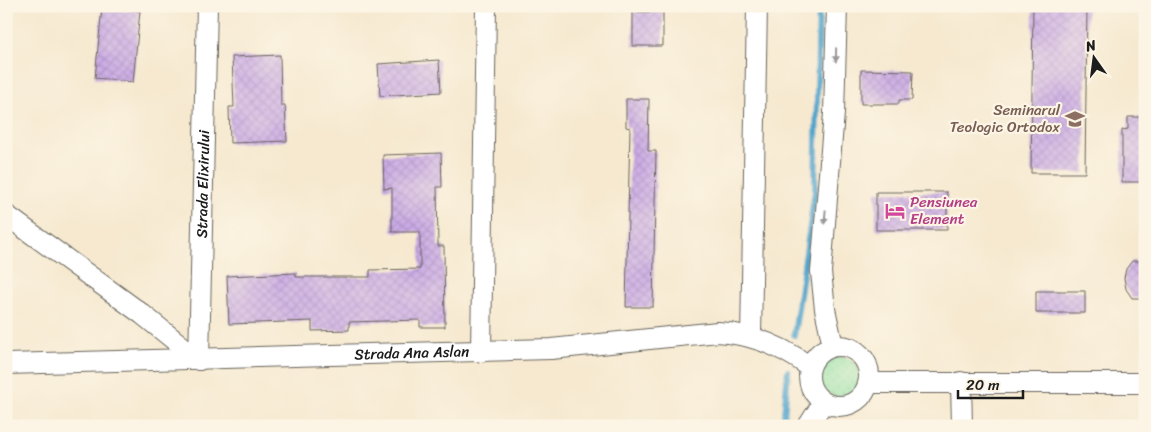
<svg xmlns="http://www.w3.org/2000/svg" width="1151" height="432" font-family="Sriracha,sans-serif">
<style>
.park{fill:url(#park-dots);stroke:#557e5e}
.lines{fill:none;stroke-linecap:round;stroke-linejoin:round}
.stream{stroke:#51a4cc;stroke-width:6}
.building{fill:url(#building-cross-hatch)}
.minor-casing{stroke:#68645b;stroke-width:22}
.minor{stroke:#fff;stroke-width:20}
.oneway{fill:#999}
.labels{text-anchor:middle;dominant-baseline:central;stroke-width:4.5;stroke-linejoin:round;paint-order:stroke}
.education-label{font-size:15px;fill:#785e54;stroke:#fcf5e5;text-anchor:end}
.street-label{font-size:15px;fill:#1c1c1c;stroke:#fcf5e5}
.hotel-label{font-size:15px;fill:#b23c85;stroke:#fcf5e5;text-anchor:start}
</style>
<defs>
<pattern id="park-dots" width="8" height="8" patternUnits="userSpaceOnUse" patternTransform="scale(1.25)"><rect width="8" height="8" fill="#8ee0a1"/><path d="M2 2h.1M6 6h.1" fill="none" stroke="#7ac08a" stroke-width="1.8" stroke-linecap="round"/></pattern>
<pattern id="building-cross-hatch" width="8" height="8" patternUnits="userSpaceOnUse" patternTransform="scale(1.25)"><rect width="8" height="8" fill="#cbabe5"/><path d="M0 0l8 8M0 8l8-8" fill="none" stroke="#ae93c4"/></pattern>
</defs>
<rect width="100%" height="100%" fill="#fcf5e5"/>
<filter id="ink" filterUnits="userSpaceOnUse"><feTurbulence type="fractalNoise" baseFrequency=".02" numOctaves="2"/><feDisplacementMap in="SourceGraphic" scale="10" xChannelSelector="R" yChannelSelector="G"/><feConvolveMatrix kernelMatrix="1 2 1 2 8 2 1 2 1" color-interpolation-filters="sRGB"/></filter>
<filter id="wash" filterUnits="userSpaceOnUse"><feTurbulence type="fractalNoise" baseFrequency=".0096" numOctaves="4" result="noise"/><feDisplacementMap in="SourceGraphic" scale="20" xChannelSelector="R" yChannelSelector="G"/><feGaussianBlur stdDeviation="1.12" result="paint"/><feColorMatrix in="noise" values="0 0 0 0 0 0 0 0 0 0 0 0 0 0 0 0 0 1.4 0 .05"/><feComposite in="paint" operator="in"/></filter>
<g filter="url(#wash)">
<rect width="100%" height="100%" fill="#f6e9d0"/>
<path class="park" d="M820 377a20 20 0 1 1 40 0a20 20 0 1 1-40 0Z"/>
<g class="lines">
<path class="stream" d="M794,335l21,-143 4,-186
M783,426l5,-55"/>
</g>
<g id="blocks">
<path class="building" d="M1033,6h54l-2,167h-54z
M102,7l38,4 -7,71 -38,-4z
M633,12h30v34h-30z
M280,55l1,50h4l2,36 -57,2 -1,-36h5l-2,-50z
M439,60l2,32 -61,4 -2,-32z
M861,70l52,1 -1,29h-13v4h-38z
M626,99h23l-1,52h8l-3,156h-27l4,-179 -4,-1z
M1128,117h17v65h-23v-52l6,-1z
M441,153l1,34h-5l1,59h6l1,81h-25v-7l-71,2v8l-37,1v-10l-83,3 -2,-48 69,-3v4h74v-7l50,-1v-37h-28v-44l-8,1 -1,-34z
M876,192h71v38h-71z
M1132,261h13v37h-13l-6,-9 -2,-11 2,-9z
M1036,291h49v22h-49z"/>
</g>
</g>
<g filter="url(#ink)">
<use href="#blocks" fill-opacity="0" stroke="#68645b" stroke-width="1"/>
<g class="lines">
<defs>
<g id="minor">
<path d="M6,215l136,99 57,46"/>
<path d="M751,337l6,-331"/>
<circle cx="839" cy="376" r="30"/>
<path d="M833,346l-8,-37 -4,-37 13,-159 3,-107"/>
<path d="M481,352l5,-346"/>
<path id="s1" d="M199,360l8,-354"/>
<path id="s2" d="M6,364l545,-15 167,-17c34,2 64,14 92,35"/>
<path d="M961,382l1,44"/>
<path d="M869,383h276"/>
<path d="M808,426l15,-23"/>
</g>
</defs>
<use href="#minor" class="minor-casing"/>
<use href="#minor" class="minor"/>
</g>
<defs><path id="oneway-solid" d="M-6-.8H1V-3.2L6.5 0L1 3.2V.8H-6Z" transform="scale(1.25)"/></defs>
<g class="oneway">
<use href="#oneway-solid" transform="translate(836 55) rotate(91)"/>
<use href="#oneway-solid" transform="translate(825 217) rotate(95)"/>
</g>
</g>
<defs>
<symbol id="school-bare" viewBox="-9 -9 18 18"><path d="M0-5L7-2L0 1L-7-2ZM-4 1L0 2.5L4 1V4Q0 6-4 4Z" fill="#8d6e63" stroke="#fcf5e5" stroke-width="2.5" paint-order="stroke"/></symbol>
<symbol id="hotel-bare" viewBox="-9 -9 18 18"><path d="M-6-4.5h1.5V1H6V5H4.5V3h-9V5H-6ZM-4 0a1.8 1.8 0 1 1 3.6 0ZM.5 0V-2.5h3Q6-2.5 6 0Z" fill="#d1479c" stroke="#fcf5e5" stroke-width="2.5" paint-order="stroke"/></symbol>
</defs>
<g fill-rule="evenodd">
<use href="#school-bare" x="1061" y="105" width="28" height="28"/>
<use href="#hotel-bare" x="881" y="197" width="28" height="28"/>
</g>
<g class="labels">
<g class="education-label">
<text x="1060" y="110">Seminarul<tspan x="1060" dy="17">Teologic Ortodox</tspan></text>
</g>
<g class="street-label">
<text stroke="none"><textPath href="#s1" startOffset="176">Strada Elixirului</textPath></text>
<text stroke="none"><textPath href="#s2" startOffset="406">Strada Ana Aslan</textPath></text>
</g>
<g class="hotel-label">
<text x="910" y="202">Pensiunea<tspan x="910" dy="17">Element</tspan></text>
</g>
</g>
<rect width="1151" height="432" fill="none" stroke="#fcf5e5" stroke-width="25"/>
<g transform="translate(1094 58) rotate(346)" stroke="#fcf5e5" stroke-width="4" paint-order="stroke">
<path d="M0-4L9 19L0 12L-9 19Z" fill="#1c1c1c"/>
<text y="-8" font-size="14" font-weight="bold" text-anchor="middle" fill="#1c1c1c">N</text>
</g>
<path d="M958 390v8h65v-8" fill="none" stroke="#1c1c1c" stroke-width="2.5"/>
<text x="966" y="390" font-size="15" fill="#1c1c1c" stroke="#fcf5e5" stroke-width="4" paint-order="stroke">20 m</text>
</svg>
